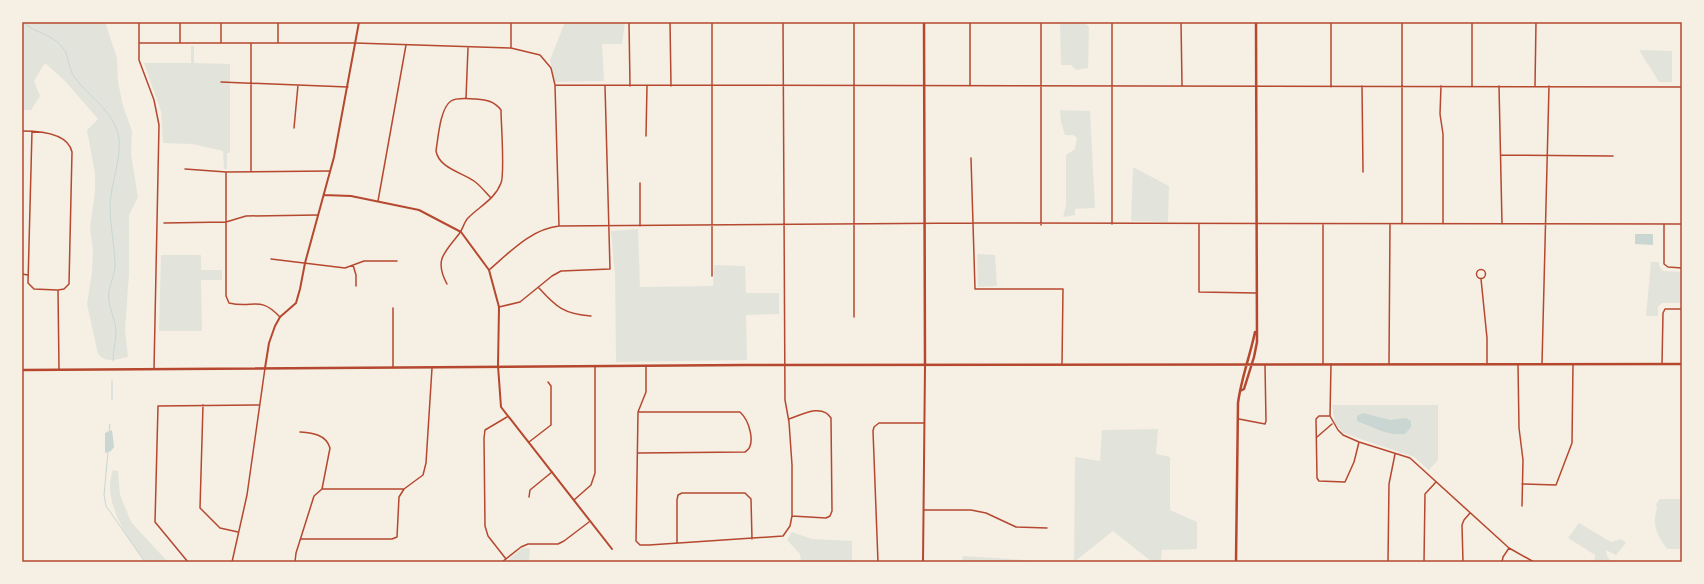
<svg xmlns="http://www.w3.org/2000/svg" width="1704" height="584" font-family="Signika,sans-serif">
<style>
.green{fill:#e2e4dc}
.water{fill:#c9d6d2}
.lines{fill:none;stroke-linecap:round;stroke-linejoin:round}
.stream{stroke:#c9d6d2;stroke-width:1}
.minor{stroke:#b5482f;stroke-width:1.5}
.tertiary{stroke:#b5482f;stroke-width:2}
.secondary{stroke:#b5482f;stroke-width:2.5}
.neatline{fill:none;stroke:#b5482f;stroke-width:1.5}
</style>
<rect width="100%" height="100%" fill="#f6efe4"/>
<path class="green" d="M22,22h83l12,36 1,24 5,24 9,25 -1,23 7,43 -9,18v58l-4,57 3,27c-11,2 -22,7 -30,-3l-11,-50 5,-32 1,-22 -3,-21 5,-38v-17l-8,-44 11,-11 -33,-38 -20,-18 -11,18 6,15 -9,14h-9z
M565,22h60l-3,22h-20l2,37 -49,1 -5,-22z
M1060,22h24l5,5 -1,41 -12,2 -5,-5h-10z
M191,46h3v17l36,1v89h-3v16h-3l-1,-18 -31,-7 -29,-1 -2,-32 -17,-48h47z
M1639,50l33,1v31h-13z
M1060,110l30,1 5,97 -20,1v6l-12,2 3,-12v-50l9,-6 2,-11 -4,-3h-8l-4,-13z
M1133,167l36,19 -1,36 -37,-1z
M638,229l2,58 73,-1 1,-21 31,1 1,27h33v21l-33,1 1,45 -131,2 -1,-86 -4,-45z
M977,254l18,1 2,31 -19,1z
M161,255h40v15h21v10h-21l1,51h-43z
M1651,262h8v4l4,5 19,1v31h-20l-4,4v9h-12z
M1332,405h106v55l-9,10 -15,-13 -71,-24 -8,-10z
M1158,429l-2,25 14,3v53l27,12v27l-35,1 -1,12h-9l-39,-31 -39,31 1,-105 25,4 2,-31z
M113,470l5,1 2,24 11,27 37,40h-22c-18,-21 -45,-62 -33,-92z
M1682,495v54h-15c-11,-16 -15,-23 -10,-42l-1,-3 4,-5h19z
M1579,523l32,19 10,-3 5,4 -10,12 -10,-5 1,6 4,6h-17l1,-7 -27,-17z
M792,532l20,7 40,2v21h-51l-1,-8 -13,-14z
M522,548h8l-1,14h-23z
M963,556l94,6h-95z"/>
<path class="water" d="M1653,234v11l-18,-1v-10z
M1363,413l27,7 16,-2 5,3v6l-6,7c-18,2 -32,-7 -48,-13v-5z
M112,430l2,17 -3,4 -6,2v-20z"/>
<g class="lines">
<path class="stream" d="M23,22c11,11 30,12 40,26 6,7 5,17 9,25 13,23 43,36 47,66 2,22 -8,44 -9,66 0,19 4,38 5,57 1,11 -5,20 -6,30 -2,13 6,25 7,39 0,9 -3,20 -3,30
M112,400v-20
M109,431l1,-7
M108,452l-4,43 2,11 39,56"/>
<path class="minor" d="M139,22v38l15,40 5,25 -5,244
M511,22v26
M629,22l1,64
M670,22l1,64
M712,22v254
M854,22v295
M970,22v64
M1112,22v202
M1181,22l1,63
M1331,22v65
M1472,22v64
M139,43h216l156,5 29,7 11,13 4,17 4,141
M180,43v-21
M221,43v-21
M278,43v-21
M221,82l127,5
M555,85l1127,2
M1362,86l1,86
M1441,86l-1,28 3,20v90
M1499,86l3,138
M1535,86l1,-64
M466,98l2,-50
M294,128l4,-43
M22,131c16,0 46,2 50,21l-3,132 -5,5 -6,1 1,79
M32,131l-4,152 6,6 23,1
M646,136l1,-50
M1501,155l112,1
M971,158l4,131h88l-1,75
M185,169l41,3 103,-1
M251,171v-128
M226,172v124l3,7c25,6 30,-8 51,14
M640,183v43
M378,201l28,-156
M164,223l62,-1 20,-6 72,-1
M1199,224v68l57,1
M1402,224v-202
M1664,224v40l4,3 14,1
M1041,225v-203
M271,259l74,9 19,-7h33
M353,265l3,10v11
M1476.5 274a4.5 4.5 0 1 1 9 0a4.5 4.5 0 1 1-9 0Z
M489,270c21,-18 42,-41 70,-44l414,-3 709,1
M22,274l6,1
M1481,279l6,59v25
M447,284c-13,-24 -3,-31 12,-50 4,-5 5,-12 9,-16 12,-12 27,-19 33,-35 4,-9 0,-60 0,-73 -7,-9 -14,-10 -25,-11 -7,0 -19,-2 -25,2 -11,7 -13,38 -15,50 3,17 25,21 38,30 6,4 12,12 17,17
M539,288c17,19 25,26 52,28
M499,307l21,-5 32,-26 9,-5 49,-2 -5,-183
M393,308v59
M1323,364v-140
M1331,364l-1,52 8,14 5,5 16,7 51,16 99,90 25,14
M1389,364l1,-140
M1542,364l7,-278
M1662,364l1,-51 2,-4h17
M1518,365l1,63 4,32 -1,46
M646,366v26l-8,20 -2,129 4,4h9l134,-9 7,-10 2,-10v-51l-3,-43 -4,-22 -2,-378
M203,405l-3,103 20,20 18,4
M1330,416h-11l-3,3 1,59 2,3 26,1 9,-20 5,-20
M789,419c12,-4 33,-16 42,-1l1,93 -2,5 -4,2 -34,-2
M1239,419l26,5 1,-3 -1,-56
M1317,437l15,-13
M529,442l22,-17v-39l-3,-4
M638,453l107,-1c12,-7 4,-32 -5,-40h-102
M1522,484l34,1 16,-42 1,-79
M322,489h82
M529,497l1,-7 22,-18
M574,500l17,-15 4,-12v-106
M924,510h47l15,3 30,14 31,1
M301,539h91l5,-2 2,-40 5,-8 19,-14 3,-12 6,-95
M677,543v-43l1,-5 4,-2h63l6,6 1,40
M506,559l-18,-23 -3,-10 -1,-88 1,-8 22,-13
M188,562l-33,-40 3,-116 102,-1
M232,562l15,-67 18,-127
M295,562l1,-9 18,-57 8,-7 8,-41c-4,-14 -18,-15 -30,-16
M502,562l19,-15 7,-3h30l6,-3 25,-19
M878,562l-5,-131 1,-4 5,-4h45
M1388,562l1,-78 6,-30
M1424,562l1,-68 11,-12
M1463,562l-1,-37 2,-5 6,-7
M1502,562l1,-5 6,-9"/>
<path class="tertiary" d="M324,195l27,1 68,14 42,22 28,38 10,37 -1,59 3,41 111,142
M265,368l4,-25 6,-17 5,-9 16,-14 4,-14 5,-26 29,-106 25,-135
M923,562l2,-196"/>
<path class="secondary" d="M924,22l1,344
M22,370l723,-5 937,-1
M1240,391l4,-2 10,-32 3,-15 -1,-320
M1236,562l2,-159c3,-24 12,-47 17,-71"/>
</g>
<rect width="1704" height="584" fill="none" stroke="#f6efe4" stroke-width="46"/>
<rect x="23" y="23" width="1658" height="538" class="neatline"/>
</svg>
